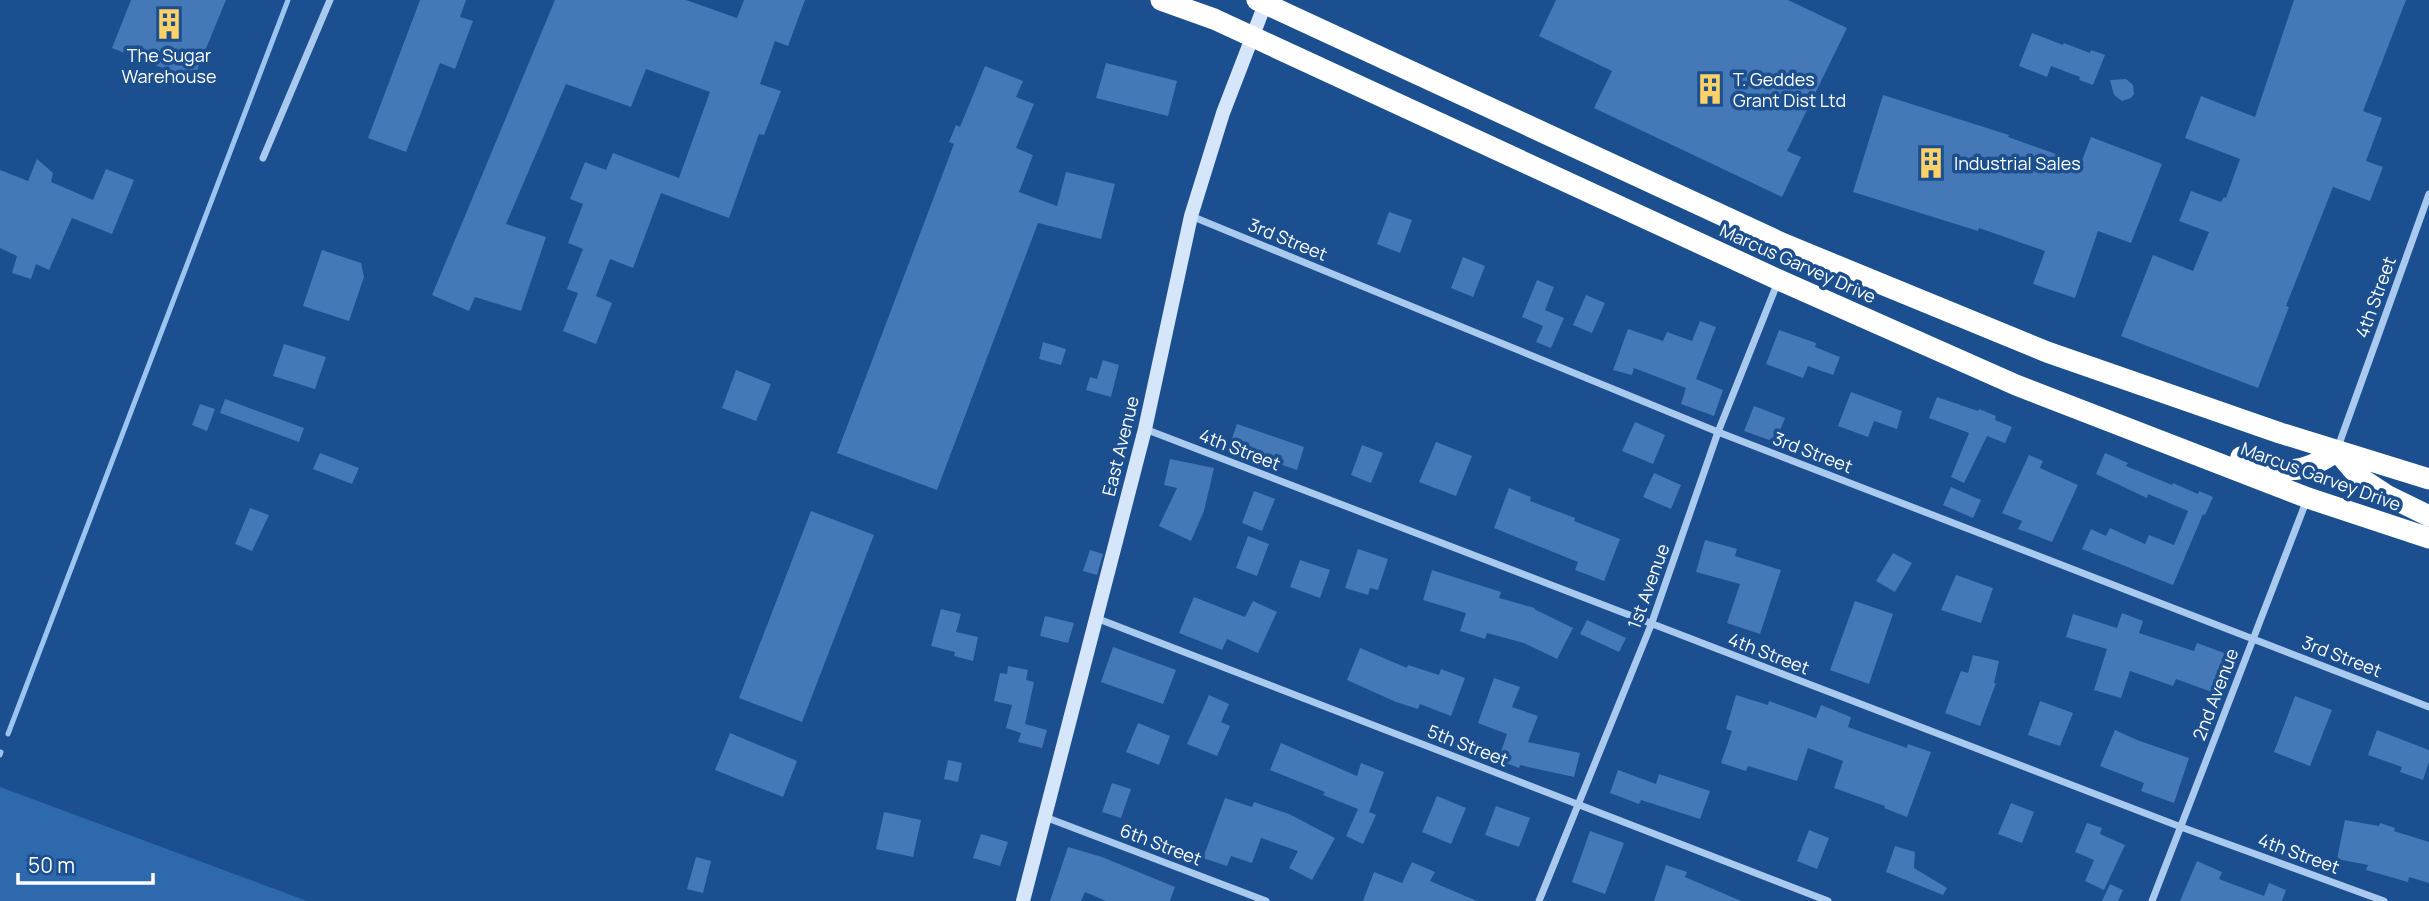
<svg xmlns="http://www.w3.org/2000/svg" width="2429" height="901" font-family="Manrope,sans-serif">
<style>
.green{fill:#2e69ad}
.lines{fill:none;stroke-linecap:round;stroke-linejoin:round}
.stream{stroke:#9cc4f0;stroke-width:5}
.building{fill:#4478b7}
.street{stroke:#a9c9ee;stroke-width:7}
.secondary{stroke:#d6e6fa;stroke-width:14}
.highway{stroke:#fff;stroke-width:21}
.labels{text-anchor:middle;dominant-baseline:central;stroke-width:7;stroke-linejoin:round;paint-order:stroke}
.poi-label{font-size:18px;fill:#fff;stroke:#1b4f8f;text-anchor:start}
.street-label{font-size:18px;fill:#fff;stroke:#1b4f8f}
</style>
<rect width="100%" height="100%" fill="#1b4f8f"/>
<path class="green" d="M0,787l307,114h-307z"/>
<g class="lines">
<path class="stream" d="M8,734l280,-734
M0,755l1,-3"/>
</g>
<path class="building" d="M131,0h95l-33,80 -81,-32z
M420,0h46l-6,17 13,4 -18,48 -15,-6 -34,89 -38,-14z
M555,0h131l51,18 7,-18h61l-17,46 -13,-5 -15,43 21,7 -17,44 -5,-1 -30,84 -68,-25 -28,75 -23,-9 -14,37 16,7 -16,41 -33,-13 15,-38 -11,-4 16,-40 -15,-6 15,-39 -13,-5 15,-37 21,8 7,-17 66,25 31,-86 -64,-23 -15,38 -65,-23 -60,140 40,13 -25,74 -46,-14 -6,14 -37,-16z
M1556,0h232l59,28 -60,123 14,6 -19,40 -188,-89 18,-37 -73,-35z
M2294,0h112l-43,111 19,7 -16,43 17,6 -13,34 -37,-14 -47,119 3,1 -31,81 -137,-52 32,-81 40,16 16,-39 -30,-11 12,-30 30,11 3,-5 2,1 14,-39 -55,-21 16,-42 54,21z
M2032,33l31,12 1,-2 26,10 1,-3 14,5 -12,30 -14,-5 1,-3 -29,-11 -4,11 -28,-11z
M1106,63l71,18 -9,35 -72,-18z
M985,66l38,15 -7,16 18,7 -18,44 17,7 -14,37 38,14 9,-34 49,12 -14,55 -63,-16 -101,267 -100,-37 117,-309 -5,-2 7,-17 4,2z
M2126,79l7,6 1,9 -3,4 -9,3 -8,-6 -4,-15z
M1883,95l126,40 -1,2 73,26 10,-26 71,27 -31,79 -33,-12 -23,67 -42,-14 12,-33 -66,-23 -1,3 -125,-39z
M37,159l16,14 -2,9 42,18 13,-31 28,11 -22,54 -40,-16 -23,52 -13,-6 -5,15 -19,-6 5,-17 -17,-8v-78l28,11z
M1389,212l23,8 -12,33 -23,-9z
M322,250l39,13 3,14 -15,44 -46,-15z
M1463,257l22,9 -12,31 -22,-9z
M1537,280l17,7 -9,23 19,8 -13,30 -15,-6 7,-16 -21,-9z
M1586,295l19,8 -13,30 -19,-8z
M1700,321l16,6 -20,52 27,11 -9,26 -33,-12 5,-16 -52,-20 -2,7 -19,-5 15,-41 35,12 4,-9 25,9z
M1779,330l37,13 -1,4 25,10 -7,18 -25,-9 -5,12 -37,-14z
M1043,342l23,7 -5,16 -22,-6z
M284,344l42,13 -11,32 -42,-13z
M1103,360l16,5 -8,32 -25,-7 4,-13 7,2z
M736,370l35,14 -15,37 -34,-13z
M1851,392l51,19 -5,18 -23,-8 -6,16 -30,-11z
M1937,397l41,14 1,-2 17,7 -1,4 17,7 -7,16 -18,-7 -23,47 -13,-6 18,-44 -40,-15z
M225,399l79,29 -5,14 -79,-29z
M200,404l15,5 -8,22 -15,-6z
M1754,406l31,12 -10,24 -31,-11z
M1635,422l30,13 -12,29 -31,-13z
M1237,424l67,23 -7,23 -68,-23z
M1436,442l36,14 -16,40 -37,-14z
M1362,445l21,8 -12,30 -20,-8z
M320,453l39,15 -7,16 -39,-15z
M2105,453l23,10 -2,3 46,19 1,-2 25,11 1,-3 14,6 -8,18 -2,-1 -30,71 -91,-36 9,-20 15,7 4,-8 35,16 4,-9 25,10 14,-34 -40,-17 -1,4 -51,-24z
M2029,455l14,6 -3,7 38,17 -26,57 -34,-13 4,-8 -20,-8z
M1170,459l44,9 -10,43 -13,30 -32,-15 18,-38 -13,-3z
M1654,473l27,12 -10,24 -28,-12z
M1951,487l30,13 -8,18 -30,-13z
M1509,488l22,9 -1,4 45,17 -1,3 46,18 -16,42 -29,-11 3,-8 -84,-34z
M1254,491l21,8 -13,32 -20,-8z
M250,508l19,7 -17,36 -17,-7z
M811,511l63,24 -72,187 -63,-24z
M1248,536l21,8 -12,32 -21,-8z
M1705,540l32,9 -2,7 46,14 -21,64 -33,-11 13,-39 -44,-12z
M1358,549l30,10 -10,31 -8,-2 -2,7 -23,-7z
M1090,550l13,4 -6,21 -14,-4z
M1893,553l19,10 -17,29 -19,-11z
M1300,560l30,10 -10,28 -30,-11z
M1432,570l69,22 -2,6 36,10 -1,1 39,19 -16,31 -33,-16 -37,-10 -2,6 -25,-8 6,-18 -43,-13z
M1956,575l37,13 -12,35 -40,-13z
M1194,597l51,20 8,-16 24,11 -19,41 -31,-14 -5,11 -43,-17z
M1855,601l38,13 -24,70 -39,-14z
M941,609l20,5 -5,18 22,5 -5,24 -19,-5 1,-4 -24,-6z
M2122,613l21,8 -4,12 55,18 3,-8 38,14 -15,38 -44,-16 -3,7 -43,-15 -9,27 -27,-8 13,-41 -41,-12 7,-23 44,14z
M1045,616l29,7 -6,20 -28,-7z
M1587,620l39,18 -7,14 -39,-18z
M1113,647l63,23 -13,34 -62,-22z
M1360,648l47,20 1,-3 31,10 2,-6 24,9 -14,38 -31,-12 -2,5 -22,-7 -49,-22z
M1973,655l26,6 -5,22h2l-16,43 -35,-13 16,-42 7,2z
M1008,666l20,4 -2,10 8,2 -9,42 22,6 -5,18 -24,-6 3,-9 -15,-5 6,-23 -18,-4 6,-28 7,1z
M1494,678l26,9 -8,20 26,9 -10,26 52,11 -6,24 -54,-12 -1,3 -21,-8 9,-26 -29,-11z
M1209,695l20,9 -8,18 9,4 -13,30 -30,-12z
M1736,695l32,10 1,-4 47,17 5,-13 30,12 -3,10 59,21 1,-4 23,8 -24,65 -23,-9 1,-2 -51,-18 9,-27 -35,-13 -11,33 -49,-15 -2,5 -25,-8 11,-32 -6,-2z
M2295,696l37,14 -22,56 -36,-14z
M2040,701l33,12 -13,33 -32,-11z
M1138,723l32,13 -11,29 -33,-13z
M2115,730l22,10 52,18 -15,45 -33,-12 3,-8 -44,-17z
M2377,730l52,20v12l-6,18 -23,-8 2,-5 -34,-12z
M730,733l67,28 -14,36 -68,-27z
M1281,743l76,33 4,-13 23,9 -15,40 7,3 -13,29 -17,-8 12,-27 -35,-14 2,-3 -55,-22z
M948,760l14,3 -4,19 -14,-3z
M1618,770l38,14 3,-10 51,17 -10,28 -59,-19 -2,4 -29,-11z
M1112,783l19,6 -10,29 -19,-6z
M1437,796l29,12 -15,36 -29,-12z
M1225,798l27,9 2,-5 35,12 46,24 -23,42 -23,-12 9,-17 -37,-13 -9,25 -21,-7 -4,10 -24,-8z
M2011,803l23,9 -12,31 -24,-9z
M1496,806l34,12 -11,29 -34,-12z
M884,812l37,8 -8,37 -37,-8z
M2345,820l34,6 1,-3 15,5 -1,3 35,11v41l-20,-6 -1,5 -42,-12 2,-5 -31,-6z
M2087,823l15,5 -2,6 25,11 -21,45 -19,-9 9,-21 -19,-8z
M1809,830l20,8 -12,31 -20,-8z
M1590,831l34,12 -19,51 -33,-12z
M981,834l27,8 -8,24 -27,-8z
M1895,846l20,6 -1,16 33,20 -4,7 -57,-23z
M1068,847l34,10 73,30 -5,14h-64l-21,-9 -4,9h-31z
M696,857l15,4 -8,32 -16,-4z
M2197,861l25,11 -3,7 45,17 5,-13 17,7 -4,11h-102z
M1412,862l23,10 -5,9 47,20h-114l11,-29 28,11z
M1666,865l21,7 -2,5 56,24h-87z
M2110,884l13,6 -5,11h-16z"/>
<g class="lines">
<path class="street" d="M263,158l67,-158
M1191,216l527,216 711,275
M1145,429l1036,398 203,74
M2338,447l91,-253
M1096,618l732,283
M1045,817l221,84
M1539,901l112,-276 67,-193 59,-148
M2152,901l154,-399"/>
<path class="secondary" d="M1023,901l122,-472 46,-213 32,-103 42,-109"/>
<path class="highway" d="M1161,0l53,19 565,261 237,105 292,113 121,40
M1257,0l527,244 263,108 233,81 149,46
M2337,451l22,26 29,19 41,20
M2241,457c43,15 56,21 96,-6"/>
</g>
<defs>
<symbol id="building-bare" viewBox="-9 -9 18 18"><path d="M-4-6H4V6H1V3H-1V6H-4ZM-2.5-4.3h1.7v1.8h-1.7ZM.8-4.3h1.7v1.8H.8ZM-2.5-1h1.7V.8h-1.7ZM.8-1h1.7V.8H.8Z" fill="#ffd166" stroke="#1b4f8f" stroke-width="2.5" paint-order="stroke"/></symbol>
</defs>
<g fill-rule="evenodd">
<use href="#building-bare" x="147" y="2" width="44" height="44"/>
<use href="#building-bare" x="1688" y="67" width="44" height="44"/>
<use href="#building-bare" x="1909" y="141" width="44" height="44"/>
</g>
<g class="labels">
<g class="poi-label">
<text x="169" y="55" text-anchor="middle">The Sugar<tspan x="169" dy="21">Warehouse</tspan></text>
<text x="1733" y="79">T. Geddes<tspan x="1733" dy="21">Grant Dist Ltd</tspan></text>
<text x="1954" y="163">Industrial Sales</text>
</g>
<g class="street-label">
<text transform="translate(1288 239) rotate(22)">3rd Street</text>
<text transform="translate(1798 263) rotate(24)">Marcus Garvey Drive</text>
<text transform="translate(2375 297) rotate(-70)">4th Street</text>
<text transform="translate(1120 446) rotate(-76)">East Avenue</text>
<text transform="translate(1240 449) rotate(21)">4th Street</text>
<text transform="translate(1813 452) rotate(21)">3rd Street</text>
<text transform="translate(2321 476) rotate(20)">Marcus Garvey Drive</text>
<text transform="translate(1648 586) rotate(-70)">1st Avenue</text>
<text transform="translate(1769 653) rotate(21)">4th Street</text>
<text transform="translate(2342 656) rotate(21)">3rd Street</text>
<text transform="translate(2215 694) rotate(-69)">2nd Avenue</text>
<text transform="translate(1468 745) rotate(21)">5th Street</text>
<text transform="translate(1161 844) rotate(21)">6th Street</text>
<text transform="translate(2299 853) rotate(20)">4th Street</text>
</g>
</g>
<path d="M18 873v10h135v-10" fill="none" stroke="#ffffff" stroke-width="3.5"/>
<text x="28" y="873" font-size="21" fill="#ffffff" stroke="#1b4f8f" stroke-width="5" paint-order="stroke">50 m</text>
</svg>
